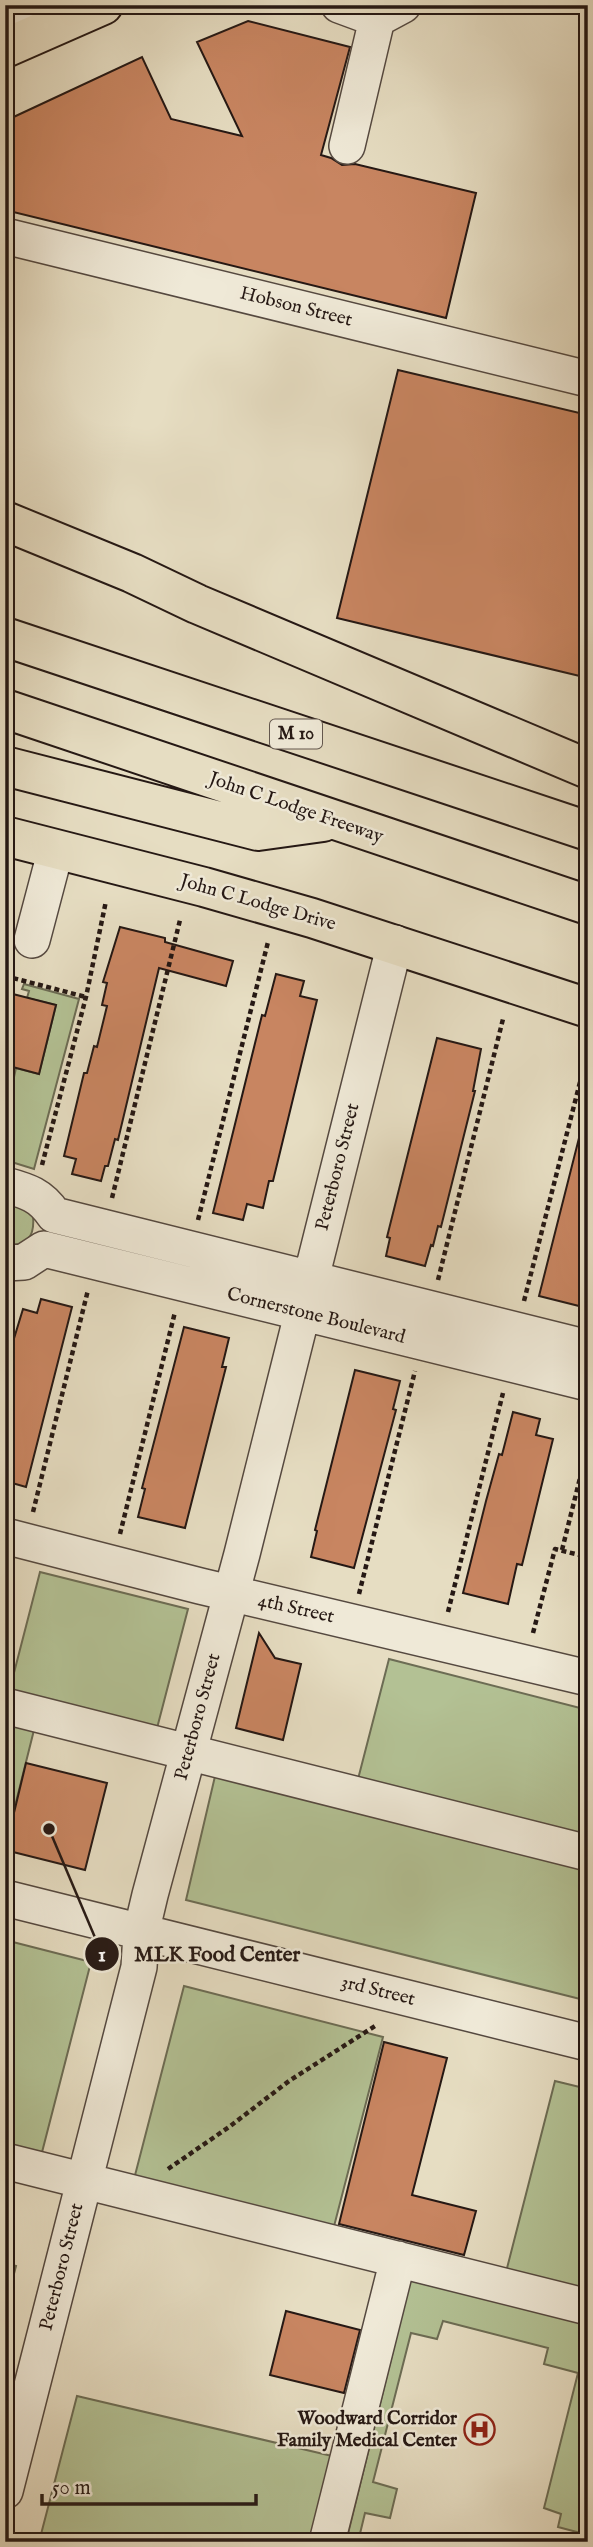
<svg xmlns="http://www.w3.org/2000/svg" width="593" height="2547" font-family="'IM FELL English',serif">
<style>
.green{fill:#b3c194;stroke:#6c6c54;stroke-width:2}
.building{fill:#c88561;stroke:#251814;stroke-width:2}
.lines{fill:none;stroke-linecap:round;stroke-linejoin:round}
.minor-casing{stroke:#554940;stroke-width:38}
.major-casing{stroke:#251814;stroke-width:42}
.highway-casing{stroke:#251814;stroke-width:42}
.path{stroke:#251814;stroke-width:4.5;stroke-dasharray:5 3.5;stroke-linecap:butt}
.minor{stroke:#efe9d7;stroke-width:35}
.major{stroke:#e6ddc2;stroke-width:38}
.highway{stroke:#e6ddc2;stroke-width:38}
.labels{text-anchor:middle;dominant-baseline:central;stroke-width:5;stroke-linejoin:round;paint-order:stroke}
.shield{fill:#efe9d7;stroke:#62574e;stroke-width:2}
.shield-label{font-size:18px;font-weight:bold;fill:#251814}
.street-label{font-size:19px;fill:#251814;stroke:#efe9d7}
.poi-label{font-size:19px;font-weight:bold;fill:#251814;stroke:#efe9d7;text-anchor:end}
.leader{fill:none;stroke:#251814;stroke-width:2.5}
.callout-dot{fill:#251814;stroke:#efe9d7;stroke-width:2.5}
.mark-label{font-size:21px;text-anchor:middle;font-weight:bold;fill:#fff}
.callout-label{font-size:21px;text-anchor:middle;font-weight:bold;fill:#251814;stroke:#efe9d7;stroke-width:5;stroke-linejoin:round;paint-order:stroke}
</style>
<rect width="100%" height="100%" fill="#e6ddc2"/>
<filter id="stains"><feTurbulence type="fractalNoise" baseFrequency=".00286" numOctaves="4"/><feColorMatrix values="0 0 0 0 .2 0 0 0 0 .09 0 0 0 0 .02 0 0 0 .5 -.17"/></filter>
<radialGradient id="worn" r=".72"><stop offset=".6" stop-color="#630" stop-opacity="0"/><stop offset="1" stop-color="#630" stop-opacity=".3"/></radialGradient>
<path class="green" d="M24,984l55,15 -45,170 -29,-9v-43c14,-16 0,-26 0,-42l9,2 2,-9 23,6 17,-69 -29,-7 2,-7 -7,-2z
M5,1199l16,4 12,13c2,22 -6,29 -28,30z
M40,1572l148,37 -32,123 -148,-36z
M389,1659l199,51v131l-231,-58z
M5,1714l31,8 -31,124z
M216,1772l372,89v140l-402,-101z
M5,1940l86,22 -51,198 -35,-9z
M184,1986l199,51 -51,197 -199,-51z
M555,2081l33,8v207l-83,-20z
M5,2263l11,3 -11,43z
M411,2277l177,45v213l-30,-8 3,-13 -17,-6 34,-135 -34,-9 4,-16 -105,-27 -6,18 -26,-6 -38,149 24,7 -7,29 -25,-5 -7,29h-12z
M77,2396l255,60 -21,86h-272z"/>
<path class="building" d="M248,21l102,26 -29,108 10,3 11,7 13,-1 121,29 -30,125 -441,-108v-89l137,-64 29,62 71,17 -45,-94z
M398,370l190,45v263l-251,-60z
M120,927l45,11v4l68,19 -7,25 -67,-18 -41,172 -3,-1 -7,27h-3l-4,15 -29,-7 4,-15 -12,-3 20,-83h3l7,-27 3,1 10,-41 -5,-1 5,-22 -4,-1z
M276,974l28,7 -4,15 17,4 -44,181h-4l-6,27 -16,-4 -4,16 -30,-7 49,-198 3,1z
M5,992l51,13 -17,69 -34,-9z
M437,1038l44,11 -8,42h2l-34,136 -3,-1 -5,20 -2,-1 -6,21 -39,-10 4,-18 -3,-1z
M580,1134l8,1v152l-5,20 -44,-11z
M41,1299l31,8 -46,180 -21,-6v-113l18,-59 14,4z
M184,1327l45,11 -7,29h4l-41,161 -47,-11 7,-28 -3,-1z
M355,1370l45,11 -7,28 3,1 -42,158 -43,-11 6,-26 -2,-1z
M513,1412l27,7 -4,16 17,4 -31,126 -5,-1 -9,40 -45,-11 23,-92 13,-47 3,1z
M259,1633l16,25 26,6 -18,76 -47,-12z
M26,1763l81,20 -22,87 -80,-20z
M384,2042l63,16 -35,137 64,16 -12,44 -125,-31z
M286,2311l74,19 -16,63 -74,-18z"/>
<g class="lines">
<defs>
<path id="minor" d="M10,5l14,35
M339,5l38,14 26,-14
M347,146l30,-127
M5,236l583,143
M32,940l24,-91
M5,1185c22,6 36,10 49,30l534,133
M5,1263l19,-1 20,-13 544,134
M5,1536l195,50 388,92
M5,1706l583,147
M5,1898l583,145
M5,2161l583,146
M5,2491l134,-524 2,-34 9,-38 92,-341 153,-611
M327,2542l71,-283"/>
<path id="major" d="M5,48l98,-43
M5,836l199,51 108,31 276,90"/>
<path id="highway" d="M5,521l127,52 65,31 391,165
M5,637l583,194
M5,709l583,196
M5,766l253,65 65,-9"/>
</defs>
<use href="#minor" class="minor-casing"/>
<use href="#major" class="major-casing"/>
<use href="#highway" class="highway-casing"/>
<path class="path" d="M5,976l81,21
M5,1087l4,11 -4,15
M42,1165l44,-168 20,-96
M112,1198l68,-278
M198,1220l70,-278
M438,1280l65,-261
M524,1301l64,-250
M33,1512l55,-222
M120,1534l55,-222
M562,1550l26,-104
M359,1594l56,-223
M448,1612l55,-219
M533,1633l22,-84 33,8
M168,2169l61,-42 60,-46 86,-55"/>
<use href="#minor" class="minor"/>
<use href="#major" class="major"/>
<use href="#highway" class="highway"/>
</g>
<defs>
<symbol id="hospital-ring" viewBox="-11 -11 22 22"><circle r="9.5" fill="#efe9d7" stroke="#8f2418" stroke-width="1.5"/><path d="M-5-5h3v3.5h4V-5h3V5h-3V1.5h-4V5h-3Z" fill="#8f2418"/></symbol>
</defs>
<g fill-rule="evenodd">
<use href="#hospital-ring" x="462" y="2412" width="35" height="35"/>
</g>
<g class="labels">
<rect class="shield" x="270" y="719.5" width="52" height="29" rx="5"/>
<g class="shield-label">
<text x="296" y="734">M 10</text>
</g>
<g class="street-label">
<text transform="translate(296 307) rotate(14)">Hobson Street</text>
<text transform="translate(296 808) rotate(19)">John C Lodge Freeway</text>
<text transform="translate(258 903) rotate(16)">John C Lodge Drive</text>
<text transform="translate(338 1167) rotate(-76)">Peterboro Street</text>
<text transform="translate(316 1316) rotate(14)">Cornerstone Boulevard</text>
<text transform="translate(296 1609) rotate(13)">4th Street</text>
<text transform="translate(198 1717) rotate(-75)">Peterboro Street</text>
<text transform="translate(378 1991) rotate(14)">3rd Street</text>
<text transform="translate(62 2267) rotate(-76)">Peterboro Street</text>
</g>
<g class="poi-label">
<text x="457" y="2419">Woodward Corridor<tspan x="457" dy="22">Family Medical Center</tspan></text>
</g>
</g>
<path class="leader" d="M49 1829L102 1954"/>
<g class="callout-dot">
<circle cx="49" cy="1829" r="7"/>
<circle cx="102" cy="1954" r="18"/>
</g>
<g class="mark-label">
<text x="102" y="1961">1</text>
</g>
<g class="callout-label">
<text x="217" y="1961">MLK Food Center</text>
</g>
<rect width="593" height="2547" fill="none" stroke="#e6ddc2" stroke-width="28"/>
<rect x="7" y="7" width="579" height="2533" fill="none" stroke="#251814" stroke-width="3.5"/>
<rect x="14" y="14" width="565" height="2519" fill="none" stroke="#251814" stroke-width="2"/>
<path d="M42 2494v10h214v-10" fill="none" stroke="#251814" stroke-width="3.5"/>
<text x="52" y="2494" font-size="21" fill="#251814" stroke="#efe9d7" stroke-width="5" paint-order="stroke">50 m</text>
<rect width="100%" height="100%" filter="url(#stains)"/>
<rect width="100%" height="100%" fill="url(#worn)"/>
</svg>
